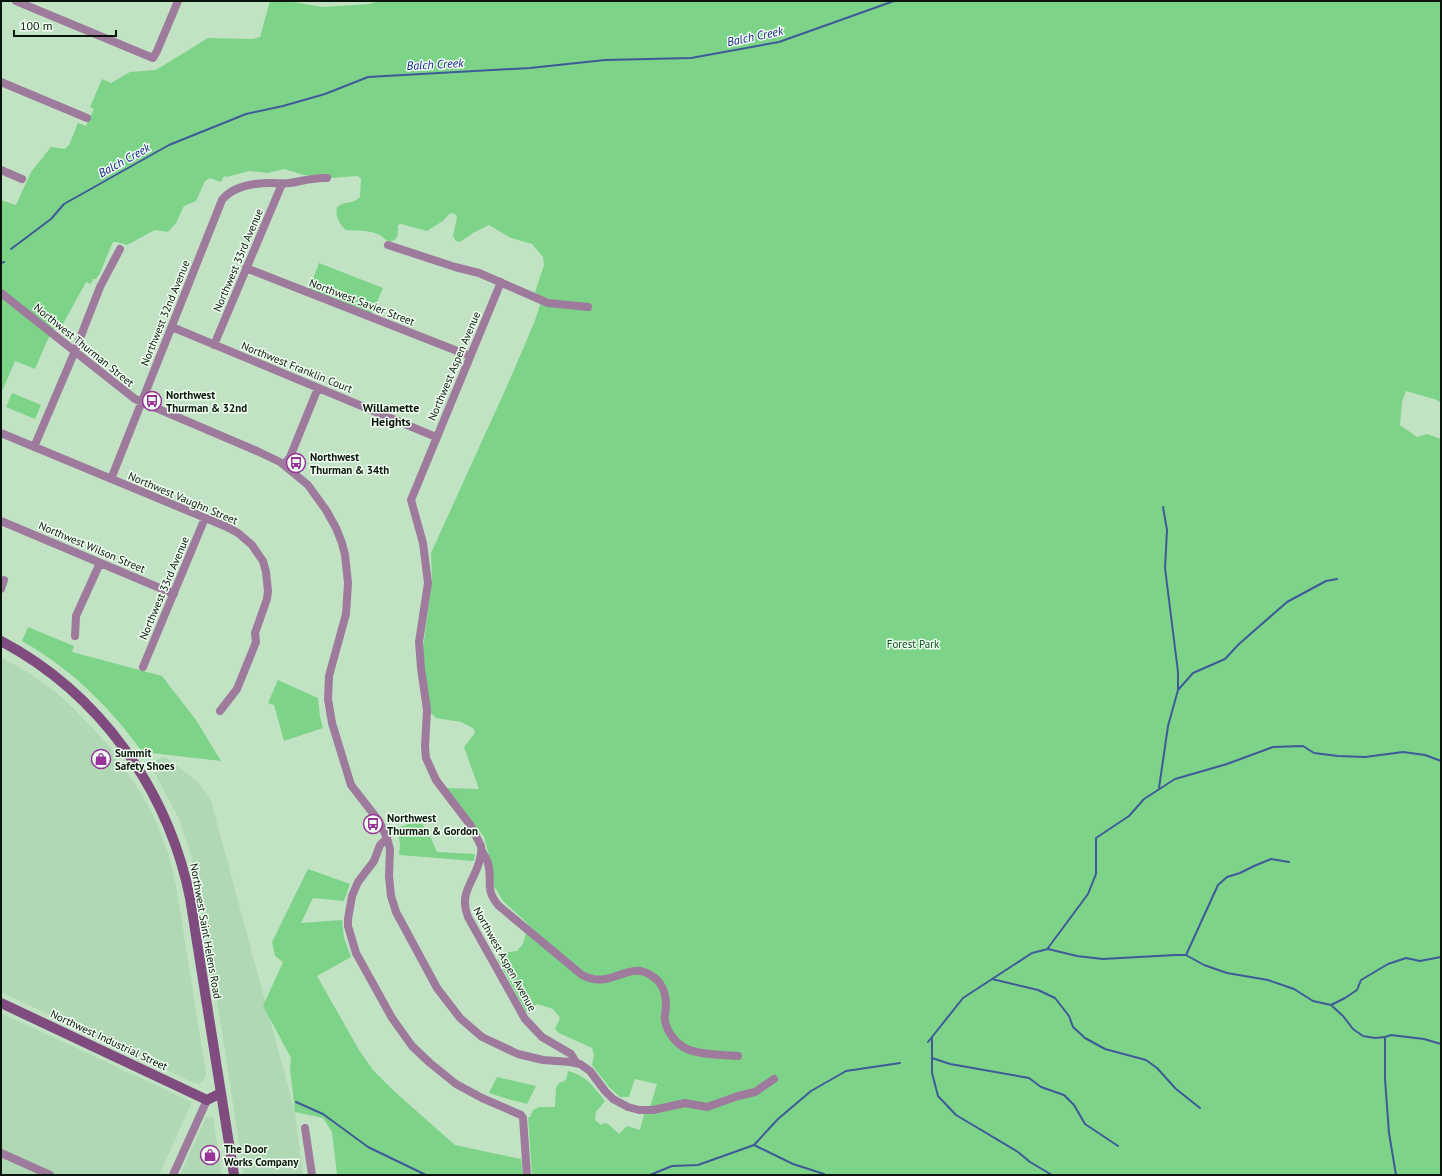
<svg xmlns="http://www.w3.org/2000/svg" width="1442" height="1176" font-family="'PT Sans',sans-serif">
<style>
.built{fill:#b0d8b4}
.green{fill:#7dd489}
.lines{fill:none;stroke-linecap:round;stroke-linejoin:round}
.stream{stroke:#3f5a98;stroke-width:2}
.street{stroke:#9e7a9d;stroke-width:8}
.secondary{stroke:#804c7f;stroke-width:10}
.labels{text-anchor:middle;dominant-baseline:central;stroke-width:3;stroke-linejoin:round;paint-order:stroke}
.street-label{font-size:11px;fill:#09150a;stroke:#f0fef1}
.poi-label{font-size:11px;font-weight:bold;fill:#09150a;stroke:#f0fef1;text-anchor:start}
.park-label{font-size:11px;fill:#07501c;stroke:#f0fef1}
.water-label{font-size:12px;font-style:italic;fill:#0f1a8a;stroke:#f0fef1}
.neighbourhood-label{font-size:12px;font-weight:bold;fill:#09150a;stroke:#f0fef1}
</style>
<rect width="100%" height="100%" fill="#c1e3c4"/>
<path class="built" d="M1,657l28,16 28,20 25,24 27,29 13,19 19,28 15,28 13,34 8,36 29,183 -3,8 -4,2 -9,-3 -189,-89z
M165,757l34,26 12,18 84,311 8,63h-59l-26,-169 -26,-147 -13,-40 -30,-57z
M1,1013l191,89 -33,73h-158z
M206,1117h7l9,58h-42z"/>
<path class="green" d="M270,1h18l34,6 47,-3 10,-3h1062v402l-4,-3 -31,-9 -4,11 -2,23 17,12 10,-3 14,5v736h-909l-4,-58h2l3,-7 6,-3h16l1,-19 3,-5 7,-3 2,-9c19,5 25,15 37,30l-9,11 -1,8 6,5 3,-2 4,1 11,10 8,-8 13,4 4,-16 3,-1 5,-12 5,-17 -22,-5 -6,18h-9l-11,-10 -17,-22 2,-10 -2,-7 -33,-15 -4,-4 5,-11 -7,-9 -16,-5 -11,8 -28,-52 5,-7 14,-2 6,-7 5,-20 -25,-23 -9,-15 -3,-23 -7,-26 -38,-49 33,1 -15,-42 11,-14 -2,-5 -12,-6 -25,-4 -7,-7 -6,-63 9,-68 -1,-27 76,-167 27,-63 8,-24 -7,-7 9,-27 -1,-8 -11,-13 -21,-6 -22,-13 -16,8 -13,9 -4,-1 -3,-5 4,-19 -3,-4 -5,1 -6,7 -16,10 -26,-7 -3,1c0,5 1,12 -4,15 -6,4 -9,-2 -14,-5 -9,-5 -24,-4 -34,-5 -7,-6 -11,-14 -9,-23 9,-7 15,-2 23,-10l1,-18 -3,-3 -27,2 -27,-3 -20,-6 -16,4 -19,-2 -22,6 -3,-1 -3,6 -11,-4 -5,3 -9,20 -12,5 -8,17 -8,9 -13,-2 -28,15 -10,-3h-4l-14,33 -3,4h-3l-2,5 -5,-2 -23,42 -3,2 -3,-1 -10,16 -12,28 -20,-8 -12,28h-2v-189l15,5 15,-33 20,-25 14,2 4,-4 9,-22 8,3 8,-17 -4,-2 12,-28 9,4 19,-11 26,-2 52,-32 44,1 8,-2z
M319,263l64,25 -11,26 -63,-25z
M12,393l29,12 -6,14 -29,-12z
M28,627l46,19 -2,6 90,24 34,44 25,41 -79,-9c-32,-45 -72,-84 -120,-111z
M278,680l40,18 2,19 3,11 -39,13 -10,-36 -6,-2z
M420,820l11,18 6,14 38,2 -1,7 -75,-6 1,-11 -3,-16z
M308,869l42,15 -6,17 -31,-3 -12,25 41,-3 2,18 7,19 -34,19 42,74 14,20 22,22 60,53 66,14 2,16h-186l-5,-43 -9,-14 -28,-6 -5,-43 1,-11 -28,-52 20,-44 -8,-6 -3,-14z
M497,1077l39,9 -9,18 -19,-5 -19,-6z"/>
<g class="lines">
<path class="stream" d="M11,249l40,-30 13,-15 105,-59 77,-31 37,-8 42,-12 43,-17 162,-9 75,-8 86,-2 88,-16 115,-41
M1,263l3,-1
M1178,690l15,-17 32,-14 14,-15 48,-42 39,-21 11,-2
M1159,788l9,-62 10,-36v-18l-13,-104 2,-38 -4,-23
M1048,948l40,-54 8,-20v-36l33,-22 15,-17 31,-20 52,-15 46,-17 30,-1 11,7 24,3 27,1 38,-5 22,3 16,6
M1186,955l32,-70 9,-8 13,-4 14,-7 17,-7 18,3
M992,979l46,11 17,8 14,18 4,11 12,11 20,11 41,11 11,8 19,21 24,19
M1331,1005l12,11 10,13 10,7 12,2 10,-1 6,-2 33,4 17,5
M1385,1037v42l4,54 7,42
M932,1038v35l6,23 18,19 62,37 12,10 22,13
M928,1042l35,-44 69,-45 16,-4 29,7 26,3 72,-4h11l18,10 23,8 41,7 26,9 19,12 18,4 14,-7 12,-8 4,-10 27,-16 18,-6 14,3 21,-4
M932,1058l18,6 79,14 12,9 23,8 10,10 11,19 33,22
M296,1102l27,12 45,33 58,28
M754,1145l39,19 31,10
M650,1175l22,-9 26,-1 56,-20 24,-26 33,-28 35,-20 54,-8"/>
<path class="street" d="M16,1l137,57 4,-7 21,-50
M1,82l86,36
M1,170l21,9
M388,245l67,22 24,6 69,30 40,4
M246,268l224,88
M501,282l-90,218 12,43 5,40 -9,59 2,26 6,42 -2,37 1,11 10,22 35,46 10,20c1,5 0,9 -1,13 -5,22 -22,34 -12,58l57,102 17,18 29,17 5,8
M1,293l134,106 122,52 23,11 28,23 18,25 10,18 6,15 3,12 3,28 -2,31 -17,62 -1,23 4,24 19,62 28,36 8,17 3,11 -1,27 2,20 5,16 41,76 23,30 22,19 36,17 25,6 27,2 10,2 10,7 15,20 8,8 15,8 11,3h14l32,-7 22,4 31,-11 17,-4 19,-13
M172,327l264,110
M214,345l68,-161
M1,433l226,94 11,6 14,12 6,9 5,7 3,11 2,19 -1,8 -12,34 1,9 -19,47 -17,22
M34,447l41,-96 25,-64 20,-38
M284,465l6,-8 28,-69
M111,479l111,-279c11,-14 33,-17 49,-17 7,0 13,1 19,0 13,-2 24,-6 37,-5
M1,521l173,73
M1,589l3,-9
M75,636l1,-20 24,-53
M143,667l62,-149
M387,838l-7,7 -6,16 -16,21 -6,14 -4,23v7l8,27 36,65 20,28 18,17 26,21 26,14 39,17 2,3 4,57
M482,851c2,4 5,8 6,12 5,19 -4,26 11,43l83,69c30,16 45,-16 70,1 10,6 14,18 14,29 0,5 -2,11 -1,16 2,11 11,23 22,28 15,6 35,6 51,7
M305,1128l7,47
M1,1153l49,22
M173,1175l34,-75"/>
<path class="secondary" d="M1,641c98,52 167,148 189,257l44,277
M1,1003l206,97 14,-7"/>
</g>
<defs>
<symbol id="bus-ring" viewBox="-11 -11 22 22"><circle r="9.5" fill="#f0fef1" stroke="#98349a" stroke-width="1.5"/><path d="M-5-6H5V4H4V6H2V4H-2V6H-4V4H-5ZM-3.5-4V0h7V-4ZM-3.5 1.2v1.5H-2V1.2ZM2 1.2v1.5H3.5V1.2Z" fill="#98349a"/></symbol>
<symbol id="shop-ring" viewBox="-11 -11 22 22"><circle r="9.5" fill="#f0fef1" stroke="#98349a" stroke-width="1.5"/><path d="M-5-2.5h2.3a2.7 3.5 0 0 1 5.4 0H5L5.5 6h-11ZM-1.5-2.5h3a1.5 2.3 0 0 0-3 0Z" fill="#98349a"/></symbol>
</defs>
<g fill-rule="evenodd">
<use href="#bus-ring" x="141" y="390" width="22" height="22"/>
<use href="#bus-ring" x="285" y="452" width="22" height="22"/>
<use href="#shop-ring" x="90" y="748" width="22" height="22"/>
<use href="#bus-ring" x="362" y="813" width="22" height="22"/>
<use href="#shop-ring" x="199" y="1144" width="22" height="22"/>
</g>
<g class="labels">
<g class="street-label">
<text transform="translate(238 260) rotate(-67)">Northwest 33rd Avenue</text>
<text transform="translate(362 302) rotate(21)">Northwest Savier Street</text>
<text transform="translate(165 313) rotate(-68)">Northwest 32nd Avenue</text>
<text transform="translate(84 345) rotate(39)">Northwest Thurman Street</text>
<text transform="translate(454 366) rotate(-67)">Northwest Aspen Avenue</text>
<text transform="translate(297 367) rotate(22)">Northwest Franklin Court</text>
<text transform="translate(183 498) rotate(23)">Northwest Vaughn Street</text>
<text transform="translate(92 547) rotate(23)">Northwest Wilson Street</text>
<text transform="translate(164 588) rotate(-67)">Northwest 33rd Avenue</text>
<text transform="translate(206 931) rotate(80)">Northwest Saint Helens Road</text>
<text transform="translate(505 959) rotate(61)">Northwest Aspen Avenue</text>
<text transform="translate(109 1040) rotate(25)">Northwest Industrial Street</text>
</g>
<g class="poi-label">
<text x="166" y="395">Northwest<tspan x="166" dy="13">Thurman &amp; 32nd</tspan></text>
<text x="310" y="457">Northwest<tspan x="310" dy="13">Thurman &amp; 34th</tspan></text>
<text x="115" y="753">Summit<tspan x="115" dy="13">Safety Shoes</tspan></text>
<text x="387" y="818">Northwest<tspan x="387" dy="13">Thurman &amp; Gordon</tspan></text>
<text x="224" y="1149">The Door<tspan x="224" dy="13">Works Company</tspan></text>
</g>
<g class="park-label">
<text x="913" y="644">Forest Park</text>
</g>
<g class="water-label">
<text transform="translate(755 36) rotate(-12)">Balch Creek</text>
<text transform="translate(435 64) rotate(-3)">Balch Creek</text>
<text transform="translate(124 160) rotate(-29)">Balch Creek</text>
</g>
<g class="neighbourhood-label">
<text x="391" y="407">Willamette<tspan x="391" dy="14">Heights</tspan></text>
</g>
</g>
<rect width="1442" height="1176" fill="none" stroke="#09150a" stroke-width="4"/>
<path d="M14 30v6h102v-6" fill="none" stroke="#09150a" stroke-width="2"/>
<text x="20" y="30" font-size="12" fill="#09150a" stroke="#f0fef1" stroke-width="3" paint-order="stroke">100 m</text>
</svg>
